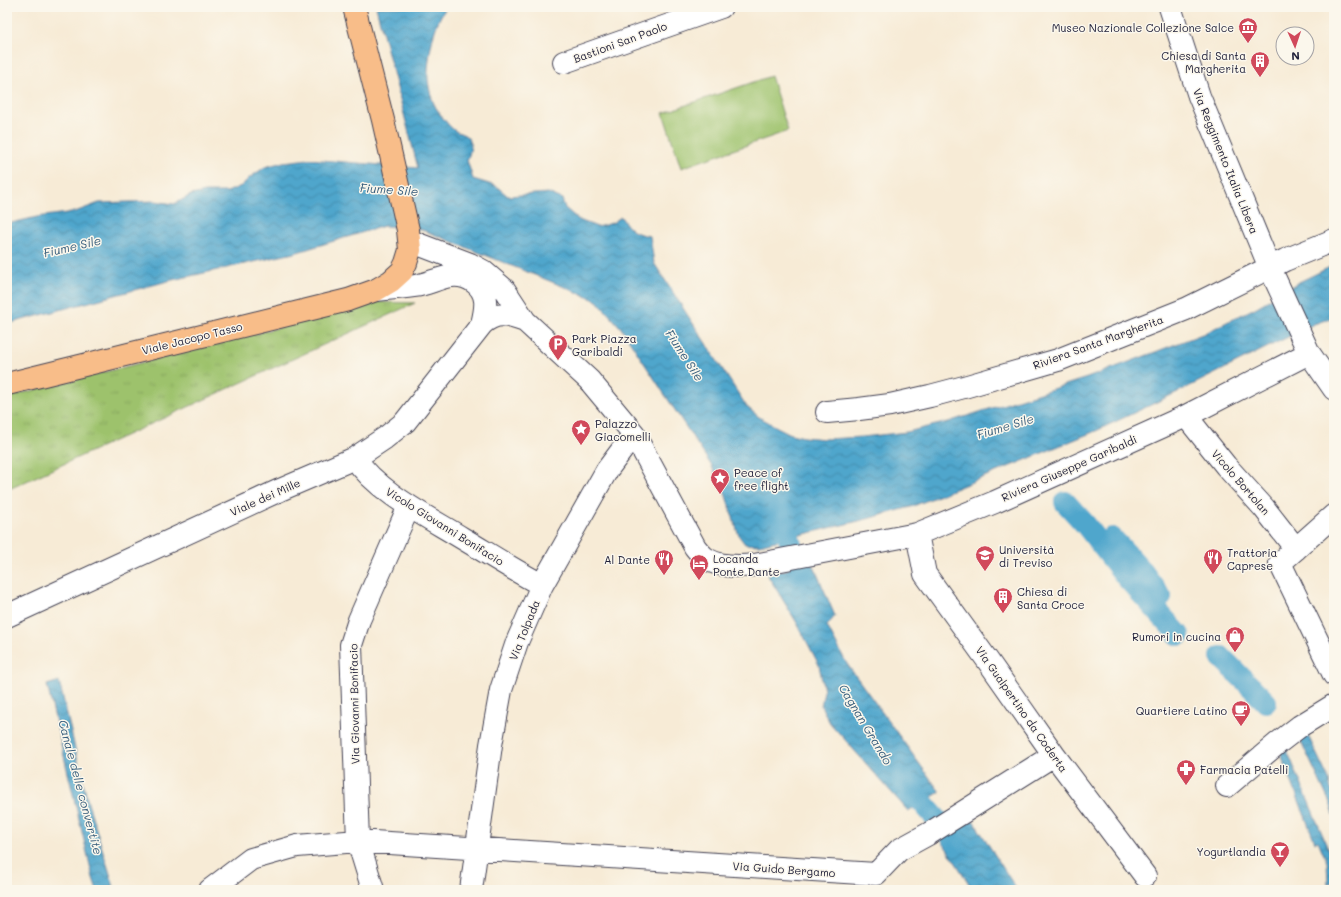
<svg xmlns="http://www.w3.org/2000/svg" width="1341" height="897" font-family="Mali,sans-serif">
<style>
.grass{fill:url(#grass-tufts);stroke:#607254}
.pitch{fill:#9dc26c;stroke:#607254}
.water{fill:url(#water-waves);stroke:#386484}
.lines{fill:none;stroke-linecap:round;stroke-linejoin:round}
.canal{stroke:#4fa6cc;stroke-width:22}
.street-casing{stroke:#424052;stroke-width:24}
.primary-casing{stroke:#424052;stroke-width:24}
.street{stroke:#fff;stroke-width:22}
.primary{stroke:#f8bd89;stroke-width:22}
.labels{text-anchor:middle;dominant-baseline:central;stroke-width:3;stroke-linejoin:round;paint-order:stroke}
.poi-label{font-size:11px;fill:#22223b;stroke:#fbf7ec;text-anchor:start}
.street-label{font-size:11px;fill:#22223b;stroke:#fbf7ec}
.water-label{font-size:12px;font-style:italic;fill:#365d7c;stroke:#fbf7ec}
</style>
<defs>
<pattern id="grass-tufts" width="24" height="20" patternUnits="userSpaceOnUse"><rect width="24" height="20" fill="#9dc26c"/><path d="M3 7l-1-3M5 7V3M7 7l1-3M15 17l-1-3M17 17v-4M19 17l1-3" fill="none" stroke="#87a65e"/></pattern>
<pattern id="water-waves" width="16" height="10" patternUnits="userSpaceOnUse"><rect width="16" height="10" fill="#4fa6cc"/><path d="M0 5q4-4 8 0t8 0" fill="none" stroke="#4187a7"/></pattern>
</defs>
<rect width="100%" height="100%" fill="#fbf7ec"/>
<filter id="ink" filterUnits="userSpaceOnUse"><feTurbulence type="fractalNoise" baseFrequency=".025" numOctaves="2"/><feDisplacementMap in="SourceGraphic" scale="8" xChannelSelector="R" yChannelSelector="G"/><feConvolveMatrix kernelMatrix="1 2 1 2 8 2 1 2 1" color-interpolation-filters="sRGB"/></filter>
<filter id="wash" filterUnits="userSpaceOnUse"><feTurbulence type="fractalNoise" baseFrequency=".012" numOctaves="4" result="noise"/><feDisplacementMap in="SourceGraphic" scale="16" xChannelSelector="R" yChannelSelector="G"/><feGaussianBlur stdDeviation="0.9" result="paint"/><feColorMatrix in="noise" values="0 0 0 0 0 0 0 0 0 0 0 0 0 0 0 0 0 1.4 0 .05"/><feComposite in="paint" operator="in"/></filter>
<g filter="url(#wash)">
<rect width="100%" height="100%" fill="#f7ebd6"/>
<path class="grass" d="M379,302l36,1 -408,187v-93z"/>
<path class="pitch" d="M771,76l17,55 -107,37 -18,-55z"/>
<path class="water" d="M376,7h72c-14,10 -21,55 -20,72 1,11 4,23 10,32 4,6 10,14 16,19 5,4 12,3 15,10 3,7 1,13 -2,20l6,19 23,7 12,10 40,-3 14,6 3,9 14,12 18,7 15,-4 9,-6c10,14 12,16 29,19l4,27 93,144 12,10 18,10 14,7 13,3 21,2 37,-2 45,-5 41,-10 139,-44 118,-45 50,-25 42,-25 37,-18v52l-20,7 -132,66 -84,40 -187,77 -44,12 -108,26 -14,-1 -6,-8 -14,-43 -14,-28 -90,-137 -24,-27 -25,-11 -152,-61 -36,-3 -90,27 -126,28 -161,43v-100l30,-7 38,-5 24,-9 56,-2 19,3 17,-9 14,-3h22l14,-6 8,-8 16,-11 18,-5 26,-3 109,9z
M813,564l22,52 -8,10 20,38 93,128 -32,19 -78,-88 -9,-17 3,-15 -5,-26 -22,-42 -30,-49z
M59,681l29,122 27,87h-18l-4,-12 -46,-193z
M1305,729l24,51 1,7 4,8v21l-4,-13 -32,-68z
M1284,743l47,112 3,-1v36l-2,-8 -4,2 -1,-22 -9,-21 -3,1 -37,-95z
M973,820l44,70h-44l-33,-52z"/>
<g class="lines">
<path class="canal" d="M1065,502l20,22 42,54 52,57
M778,509l24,65
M1112,538l27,29 22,30
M1221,657l45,45
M902,779l53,61"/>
</g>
</g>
<g filter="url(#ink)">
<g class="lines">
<defs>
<path id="street" d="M1170,7l29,89 71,172 39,85 25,36
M564,62l157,-55
M410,241l60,23 13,7 21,18 21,32 64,59 45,54 61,113c3,4 6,7 9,10 13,10 35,10 50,8l163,-31 78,-32 191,-86 123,-63
M376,290c13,-1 26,-2 39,-4 12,-2 24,-8 36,-10 8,-1 16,1 23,6 15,11 12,26 8,42
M827,412l32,-3 31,-4 40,-9 34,-9 94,-27 128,-51 99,-49 49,-20
M1186,416l40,50 38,42 32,41
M355,458c22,34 73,59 107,80 27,16 53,33 80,47
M1334,515l-54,48 54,112
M917,534l8,40 63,87 66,94 91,121
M7,616l273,-126 75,-32 30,-20 20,-16 77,-98c15,-13 26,-9 43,-3
M1227,786l51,-43 22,-17 34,-21
M210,890l41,-31 46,-13 61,-5 518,33 23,-24 31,-17 124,-78
M373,890l-15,-49 -7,-196 8,-25 50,-114
M471,890l20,-145 10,-55 16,-48 25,-57 65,-115 27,-36"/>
<path id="primary" d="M7,384l341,-84 28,-10 15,-9 11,-10 4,-8 4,-13 -2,-20 -25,-110 -29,-113"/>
</defs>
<use href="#street" class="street-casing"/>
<use href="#primary" class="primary-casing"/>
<use href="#street" class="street"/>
<use href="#primary" class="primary"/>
</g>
</g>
<defs>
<symbol id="museum-pin" viewBox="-11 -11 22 30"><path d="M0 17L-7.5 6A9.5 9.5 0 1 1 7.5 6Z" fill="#d1495b" stroke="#fbf7ec"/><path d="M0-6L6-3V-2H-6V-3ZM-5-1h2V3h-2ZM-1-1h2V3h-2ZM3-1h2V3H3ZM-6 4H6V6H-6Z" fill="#fff"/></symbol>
<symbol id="building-pin" viewBox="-11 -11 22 30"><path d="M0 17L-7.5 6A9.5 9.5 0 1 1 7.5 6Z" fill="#d1495b" stroke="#fbf7ec"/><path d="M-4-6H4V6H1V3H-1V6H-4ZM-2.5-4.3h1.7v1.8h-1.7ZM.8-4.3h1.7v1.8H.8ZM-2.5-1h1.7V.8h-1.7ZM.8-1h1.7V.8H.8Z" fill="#fff"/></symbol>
<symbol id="parking-pin" viewBox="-11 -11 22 30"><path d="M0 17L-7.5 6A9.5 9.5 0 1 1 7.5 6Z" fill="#d1495b" stroke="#fbf7ec"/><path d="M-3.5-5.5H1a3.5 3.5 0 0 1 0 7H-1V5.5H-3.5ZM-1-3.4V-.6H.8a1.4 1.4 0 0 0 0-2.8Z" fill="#fff"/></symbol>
<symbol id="sight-pin" viewBox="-11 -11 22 30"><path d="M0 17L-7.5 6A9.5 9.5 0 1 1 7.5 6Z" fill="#d1495b" stroke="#fbf7ec"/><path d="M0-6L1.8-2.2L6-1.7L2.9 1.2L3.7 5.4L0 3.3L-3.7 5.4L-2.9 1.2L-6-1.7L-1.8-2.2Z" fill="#fff"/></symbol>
<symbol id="university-pin" viewBox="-11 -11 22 30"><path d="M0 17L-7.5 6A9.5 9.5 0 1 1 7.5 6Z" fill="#d1495b" stroke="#fbf7ec"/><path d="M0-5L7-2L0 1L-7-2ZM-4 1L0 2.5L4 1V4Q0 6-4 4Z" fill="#fff"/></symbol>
<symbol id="restaurant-pin" viewBox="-11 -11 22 30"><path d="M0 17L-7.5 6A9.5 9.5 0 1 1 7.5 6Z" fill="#d1495b" stroke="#fbf7ec"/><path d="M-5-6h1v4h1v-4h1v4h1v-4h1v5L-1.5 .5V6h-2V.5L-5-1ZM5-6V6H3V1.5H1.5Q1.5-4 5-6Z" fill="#fff"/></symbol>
<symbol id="hotel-pin" viewBox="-11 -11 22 30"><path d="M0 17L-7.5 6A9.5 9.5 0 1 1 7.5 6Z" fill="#d1495b" stroke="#fbf7ec"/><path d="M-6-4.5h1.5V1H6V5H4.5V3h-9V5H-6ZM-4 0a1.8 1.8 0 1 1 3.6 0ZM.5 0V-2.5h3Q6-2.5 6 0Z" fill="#fff"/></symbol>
<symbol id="shop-pin" viewBox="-11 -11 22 30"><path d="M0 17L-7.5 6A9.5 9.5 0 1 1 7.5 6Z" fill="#d1495b" stroke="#fbf7ec"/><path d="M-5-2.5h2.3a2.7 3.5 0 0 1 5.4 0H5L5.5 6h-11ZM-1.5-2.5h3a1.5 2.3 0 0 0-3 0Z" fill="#fff"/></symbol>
<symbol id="cafe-pin" viewBox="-11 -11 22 30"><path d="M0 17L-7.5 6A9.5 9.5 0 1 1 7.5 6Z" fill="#d1495b" stroke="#fbf7ec"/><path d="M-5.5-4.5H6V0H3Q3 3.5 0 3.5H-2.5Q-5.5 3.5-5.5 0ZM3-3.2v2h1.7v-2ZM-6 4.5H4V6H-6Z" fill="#fff"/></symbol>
<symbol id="pharmacy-pin" viewBox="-11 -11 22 30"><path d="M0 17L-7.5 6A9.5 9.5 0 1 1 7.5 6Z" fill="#d1495b" stroke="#fbf7ec"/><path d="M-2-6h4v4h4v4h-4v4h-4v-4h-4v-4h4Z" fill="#fff"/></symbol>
<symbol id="bar-pin" viewBox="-11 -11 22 30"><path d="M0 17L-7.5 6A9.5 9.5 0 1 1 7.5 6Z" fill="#d1495b" stroke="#fbf7ec"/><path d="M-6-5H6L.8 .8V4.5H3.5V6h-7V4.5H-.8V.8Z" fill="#fff"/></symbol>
</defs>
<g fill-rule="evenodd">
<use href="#museum-pin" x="1237" y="16" width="22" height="30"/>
<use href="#building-pin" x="1249" y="50" width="22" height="30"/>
<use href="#parking-pin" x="547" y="333" width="22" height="30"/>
<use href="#sight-pin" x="570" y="418" width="22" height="30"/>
<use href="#sight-pin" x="709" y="467" width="22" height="30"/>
<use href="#university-pin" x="974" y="544" width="22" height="30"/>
<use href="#restaurant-pin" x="1202" y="547" width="22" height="30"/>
<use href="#restaurant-pin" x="653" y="548" width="22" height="30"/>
<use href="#hotel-pin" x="688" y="553" width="22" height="30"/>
<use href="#building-pin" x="992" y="586" width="22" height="30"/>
<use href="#shop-pin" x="1224" y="625" width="22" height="30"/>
<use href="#cafe-pin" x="1230" y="699" width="22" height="30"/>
<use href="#pharmacy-pin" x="1175" y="758" width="22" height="30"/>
<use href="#bar-pin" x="1269" y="840" width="22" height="30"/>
</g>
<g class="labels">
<g class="poi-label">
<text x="1234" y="27" text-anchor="end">Museo Nazionale Collezione Salce</text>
<text x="1246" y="55" text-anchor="end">Chiesa di Santa<tspan x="1246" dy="13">Margherita</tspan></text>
<text x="572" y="338">Park Piazza<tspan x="572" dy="13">Garibaldi</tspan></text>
<text x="595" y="423">Palazzo<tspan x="595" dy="13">Giacomelli</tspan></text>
<text x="734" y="472">Peace of<tspan x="734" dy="13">free flight</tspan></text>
<text x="999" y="549">Università<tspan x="999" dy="13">di Treviso</tspan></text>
<text x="1227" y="552">Trattoria<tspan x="1227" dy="13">Caprese</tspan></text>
<text x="713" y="558">Locanda<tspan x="713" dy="13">Ponte Dante</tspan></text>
<text x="650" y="559" text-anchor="end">Al Dante</text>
<text x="1017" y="591">Chiesa di<tspan x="1017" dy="13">Santa Croce</tspan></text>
<text x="1221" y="636" text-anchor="end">Rumori in cucina</text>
<text x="1227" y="710" text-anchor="end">Quartiere Latino</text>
<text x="1200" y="769">Farmacia Patelli</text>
<text x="1266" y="851" text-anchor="end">Yogurtlandia</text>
</g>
<g class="street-label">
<text transform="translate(620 42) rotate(-20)">Bastioni San Paolo</text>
<text transform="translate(1226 161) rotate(68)">Via Reggimento Italia Libera</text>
<text transform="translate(192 338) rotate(-14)">Viale Jacopo Tasso</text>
<text transform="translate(1098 342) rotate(-20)">Riviera Santa Margherita</text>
<text transform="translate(1069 468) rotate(-24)">Riviera Giuseppe Garibaldi</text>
<text transform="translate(1241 482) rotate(49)">Vicolo Bortolan</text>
<text transform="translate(265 497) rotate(-24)">Viale dei Mille</text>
<text transform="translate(445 526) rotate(32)">Vicolo Giovanni Bonifacio</text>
<text transform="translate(524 630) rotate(-68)">Via Tolpada</text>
<text transform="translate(354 704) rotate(-91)">Via Giovanni Bonifacio</text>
<text transform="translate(1022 709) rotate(55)">Via Gualpertino da Coderta</text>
<text transform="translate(784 869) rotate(4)">Via Guido Bergamo</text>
</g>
<g class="water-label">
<text transform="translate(389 189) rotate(4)">Fiume Sile</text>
<text transform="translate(72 246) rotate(-13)">Fiume Sile</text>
<text transform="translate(685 355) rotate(57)">Fiume Sile</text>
<text transform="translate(1005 426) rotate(-17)">Fiume Sile</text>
<text transform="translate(866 724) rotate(59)">Cagnan Grando</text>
<text transform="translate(81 787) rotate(75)">Canale delle convertite</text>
</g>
</g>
<rect width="1341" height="897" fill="none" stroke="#fbf7ec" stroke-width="24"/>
<g transform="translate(1295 46) rotate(177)"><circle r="19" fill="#fbf7ec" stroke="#a4a2a5"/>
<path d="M0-3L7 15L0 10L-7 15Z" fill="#d1495b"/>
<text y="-6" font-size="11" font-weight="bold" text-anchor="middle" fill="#22223b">N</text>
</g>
</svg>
